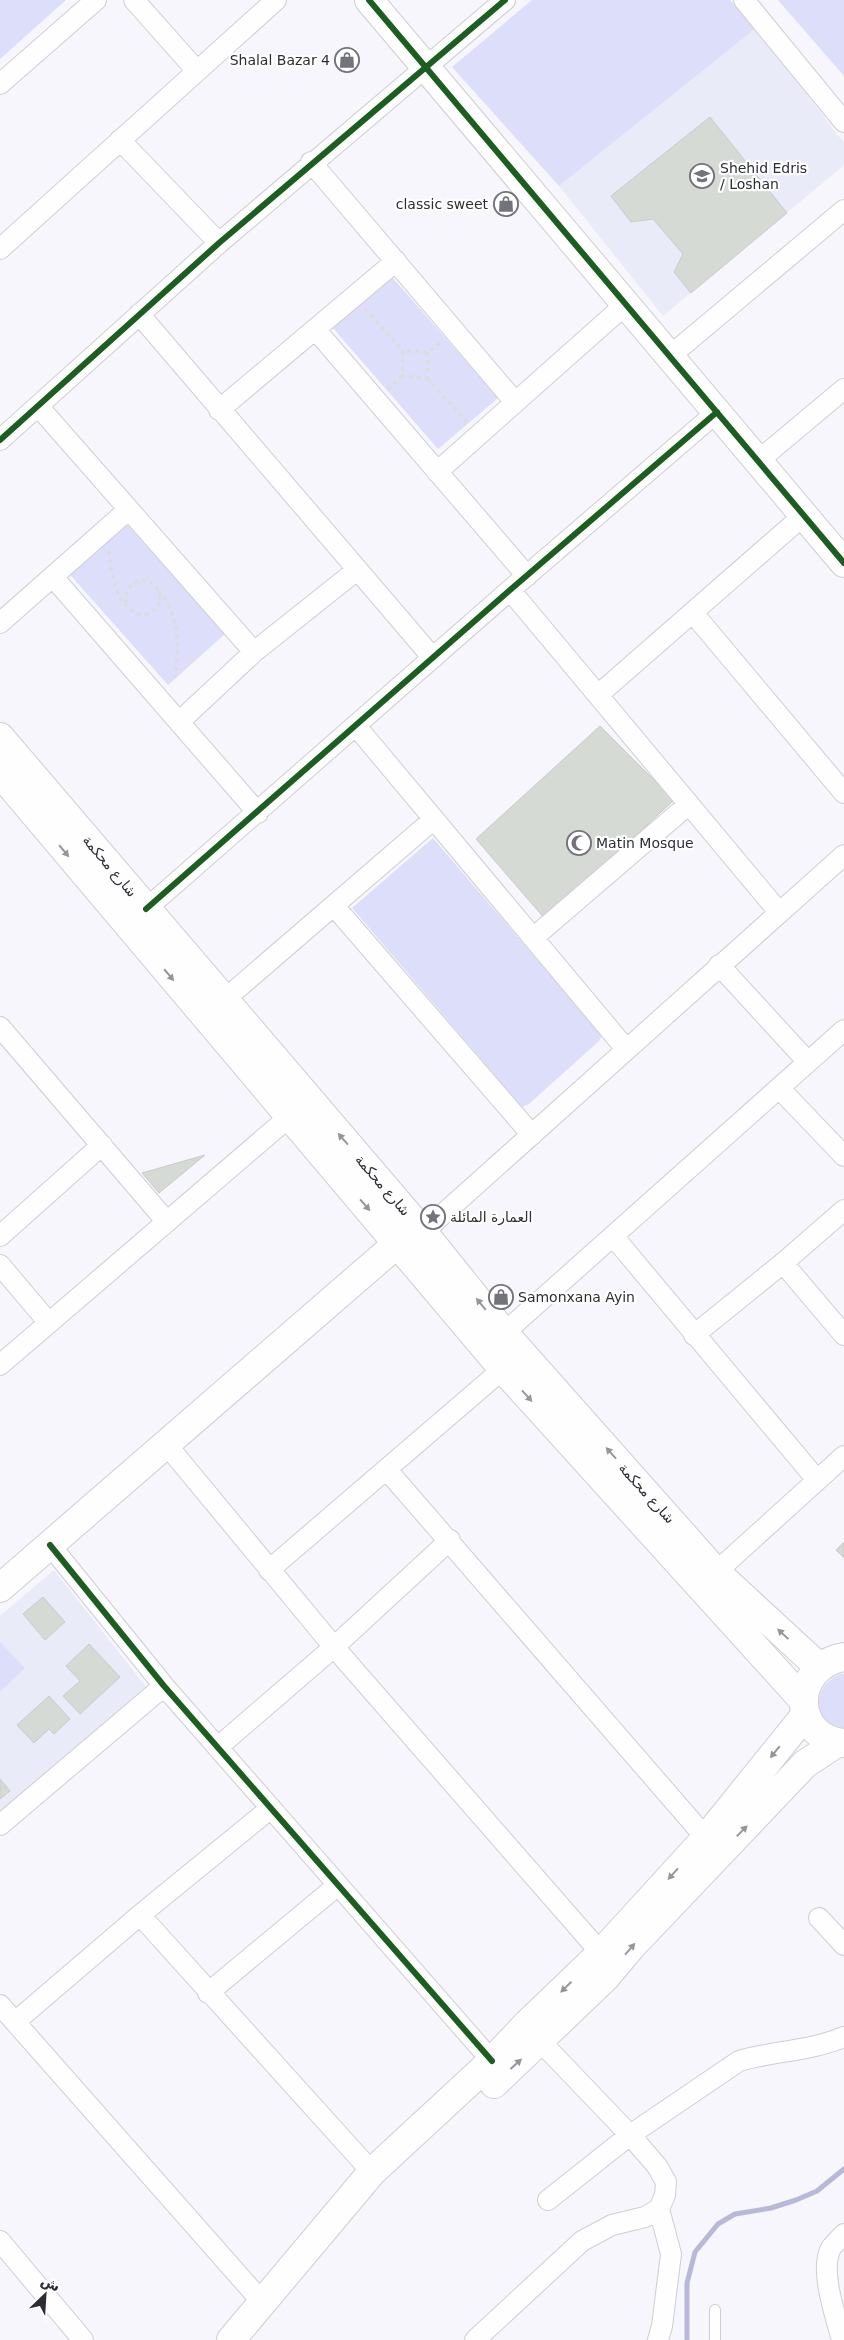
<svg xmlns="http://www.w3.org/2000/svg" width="844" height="2340" font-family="'DejaVu Sans','Noto Sans Arabic',sans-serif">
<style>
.built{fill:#eaebf9}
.green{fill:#dddef9}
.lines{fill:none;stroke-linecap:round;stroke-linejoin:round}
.stream{stroke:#b8b8d9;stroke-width:5}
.building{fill:#d6dad5;stroke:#c9cbca}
.lane-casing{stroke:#ceced4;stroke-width:12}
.street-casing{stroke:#ceced4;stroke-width:22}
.secondary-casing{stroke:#ceced4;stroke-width:30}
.path{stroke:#dbdcdd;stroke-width:3;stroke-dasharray:4 4;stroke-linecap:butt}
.lane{stroke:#fefeff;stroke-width:10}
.street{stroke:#fefeff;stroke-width:20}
.secondary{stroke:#fefeff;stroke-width:28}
.cycleway-casing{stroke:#fff;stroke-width:9}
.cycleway{stroke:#1b5e20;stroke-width:6}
.oneway{fill:#96969a}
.labels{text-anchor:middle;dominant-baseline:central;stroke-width:4.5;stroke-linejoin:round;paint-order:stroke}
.poi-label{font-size:14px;fill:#2d2e35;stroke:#fff;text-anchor:start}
.street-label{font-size:14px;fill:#2d2e35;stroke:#fff}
</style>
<rect width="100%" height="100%" fill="#f6f6fc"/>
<path class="built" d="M756,28l88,115v22l-181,151 -104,-130z
M54,1570l93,118 -147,124v-196z"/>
<path class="green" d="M0,0h66l-66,59z
M532,0h198l26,28 -197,158 -107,-119z
M778,0h66v76z
M392,277l106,121 -60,51 -105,-121z
M115,511l110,123 -57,51 -110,-124z
M433,838l169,198 -3,5 -70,63 -7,3 -170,-199z
M0,1642l25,26 -25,24z
M840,1674h4v56c-34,-5 -33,-44 -4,-56z"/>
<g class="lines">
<path class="stream" d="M687,2340v-57l8,-31 23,-28 17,-10 36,-6 25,-8 21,-9 27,-22"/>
</g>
<path class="building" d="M710,117l77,96 -96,80 -17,-21 9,-18 -30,-35 -22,3 -20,-26z
M600,726l74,74 -129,119 -69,-80z
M205,1155l-46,38 -17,-20z
M844,1542v16l-8,-8z
M43,1597l22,25 -20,18 -22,-26z
M89,1644l31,33 -40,37 -17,-18 17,-15 -14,-15z
M49,1696l21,23 -16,15 -5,-5 -15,14 -17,-18z
M0,1779l10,12 -10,8z"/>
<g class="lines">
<defs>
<path id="lane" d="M715,2310v30"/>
<path id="street" d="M134,0l63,71
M744,0l100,122
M0,84l96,-84
M120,140l99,103
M311,162l204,240
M0,249l276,-249
M139,314l294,344
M315,329l212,247
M670,356l174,-146
M38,406l216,246
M219,410l177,-149
M0,440l219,-197 286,-243
M758,461l86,-72
M437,472l189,-168
M53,577l205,236
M510,590l269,322
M693,613l151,180
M0,623l128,-113
M598,695l206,-180
M179,722l75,-70 103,-82
M356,726l270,323
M334,906l198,229
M146,909l364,-319 207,-178
M533,938l156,-134
M719,965l89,97
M224,1000l210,-181
M0,1027l167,195
M779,1088l65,68
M423,1232l421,-377
M0,1236l102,-91
M613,1236l204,244
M783,1263l61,72
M0,1265l49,58
M504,1333l340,-303
M694,1335l89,-72 61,-53
M0,1365l289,-248
M166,1444l168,203 267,306
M387,1470l319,368
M50,1545l114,141 328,375
M269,1570l234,-201
M716,1572l128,-116
M218,1747l116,-100 116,-107
M0,1825l164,-139
M140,1915l232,257
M819,1918l25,27
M208,1993l130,-108
M0,2005l263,298
M15,2022l125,-107 131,-107
M548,2200l82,-65 109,-74c34,-10 72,-10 105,-24
M0,2241l83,99
M475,2340l107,-99 30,-16 33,-8 14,-8 6,-14 1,-13 -9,-16 -27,-31 -90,-94
M658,2340l4,-14 9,-72 -12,-45
M842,2340c-6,-23 -23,-70 -11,-92 4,-5 9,-10 13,-14"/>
<path id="secondary" d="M369,0l475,563
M0,737l423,495 81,101 212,239 103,95
M0,773l503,596 300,331
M0,1588l398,-345
M844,1657c-54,10 -53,81 0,86
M494,2084l111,-106 26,-31 174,-183 32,-21
M231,2340l141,-168 120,-111 36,-38 73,-70 105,-115 100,-124"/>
</defs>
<use href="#lane" class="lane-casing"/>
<use href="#street" class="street-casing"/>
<use href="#secondary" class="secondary-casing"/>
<path class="path" d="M365,309l38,42
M428,352l-1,26 -25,-2 1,-25 25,1 13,-10
M427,378l40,44
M388,390l14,-14
M109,551c2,22 7,61 35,64 38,-11 -1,-54 -16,-25 -4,6 -2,13 1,18
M159,591c21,24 20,57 16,87"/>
<use href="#lane" class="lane"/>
<use href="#street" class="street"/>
<use href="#secondary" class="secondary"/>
<defs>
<path id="cycleway" d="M369,0l475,563
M0,440l219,-197 286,-243
M146,909l364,-319 207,-178
M50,1545l114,141 328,375"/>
</defs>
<use href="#cycleway" class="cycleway-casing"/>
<use href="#cycleway" class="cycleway"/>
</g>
<defs><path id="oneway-solid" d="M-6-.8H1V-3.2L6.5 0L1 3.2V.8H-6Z" transform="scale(1.25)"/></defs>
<g class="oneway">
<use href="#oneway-solid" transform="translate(64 851) rotate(50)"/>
<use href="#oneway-solid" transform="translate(169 975) rotate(50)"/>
<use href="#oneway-solid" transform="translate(343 1139) rotate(-131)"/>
<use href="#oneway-solid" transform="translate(365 1205) rotate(49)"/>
<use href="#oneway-solid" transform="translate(481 1304) rotate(-129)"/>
<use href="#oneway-solid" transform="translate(527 1396) rotate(48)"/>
<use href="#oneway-solid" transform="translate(611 1453) rotate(-132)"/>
<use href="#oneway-solid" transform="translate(783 1634) rotate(-137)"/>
<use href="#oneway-solid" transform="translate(775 1752) rotate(129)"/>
<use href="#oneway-solid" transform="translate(742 1831) rotate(-46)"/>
<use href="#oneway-solid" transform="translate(673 1874) rotate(132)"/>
<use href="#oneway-solid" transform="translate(630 1949) rotate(-49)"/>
<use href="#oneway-solid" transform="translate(566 1987) rotate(136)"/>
<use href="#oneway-solid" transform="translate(516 2064) rotate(-42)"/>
</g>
<defs>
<symbol id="shop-ring" viewBox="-11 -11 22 22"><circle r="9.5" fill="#fff" stroke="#73747b" stroke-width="1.5"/><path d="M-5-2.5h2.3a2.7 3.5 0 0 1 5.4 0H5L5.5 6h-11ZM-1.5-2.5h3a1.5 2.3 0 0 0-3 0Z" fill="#73747b"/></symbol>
<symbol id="school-ring" viewBox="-11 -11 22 22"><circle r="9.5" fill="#fff" stroke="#73747b" stroke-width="1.5"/><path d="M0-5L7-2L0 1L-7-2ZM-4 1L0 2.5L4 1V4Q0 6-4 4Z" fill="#73747b"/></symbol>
<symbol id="mosque-ring" viewBox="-11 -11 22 22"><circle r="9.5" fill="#fff" stroke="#73747b" stroke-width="1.5"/><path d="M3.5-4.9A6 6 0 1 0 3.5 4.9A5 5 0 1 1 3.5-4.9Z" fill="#73747b"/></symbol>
<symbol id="sight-ring" viewBox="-11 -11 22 22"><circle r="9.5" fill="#fff" stroke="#73747b" stroke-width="1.5"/><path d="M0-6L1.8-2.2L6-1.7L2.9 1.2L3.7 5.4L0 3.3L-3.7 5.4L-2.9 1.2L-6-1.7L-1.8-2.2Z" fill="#73747b"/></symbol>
</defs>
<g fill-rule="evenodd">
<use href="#shop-ring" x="333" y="46" width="28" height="28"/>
<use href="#school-ring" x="688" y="162" width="28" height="28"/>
<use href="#shop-ring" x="492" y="190" width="28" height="28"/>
<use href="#mosque-ring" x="565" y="829" width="28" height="28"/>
<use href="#sight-ring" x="419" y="1203" width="28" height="28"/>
<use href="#shop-ring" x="487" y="1283" width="28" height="28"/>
</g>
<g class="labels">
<g class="poi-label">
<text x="330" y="60" text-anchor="end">Shalal Bazar 4</text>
<text x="720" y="168">Shehid Edris<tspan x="720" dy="16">/ Loshan</tspan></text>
<text x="488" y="204" text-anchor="end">classic sweet</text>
<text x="596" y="843">Matin Mosque</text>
<text x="450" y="1217">العمارة المائلة</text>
<text x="518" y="1297">Samonxana Ayin</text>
</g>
<g class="street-label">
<text transform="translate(110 866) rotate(50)">شارع محكمة</text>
<text transform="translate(383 1185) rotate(49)">شارع محكمة</text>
<text transform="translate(647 1493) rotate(48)">شارع محكمة</text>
</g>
</g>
<g transform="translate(45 2295) rotate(25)" stroke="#ffffff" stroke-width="4" paint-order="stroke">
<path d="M0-4L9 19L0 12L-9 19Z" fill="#2d2e35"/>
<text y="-8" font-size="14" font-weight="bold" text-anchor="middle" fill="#2d2e35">ش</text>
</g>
</svg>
